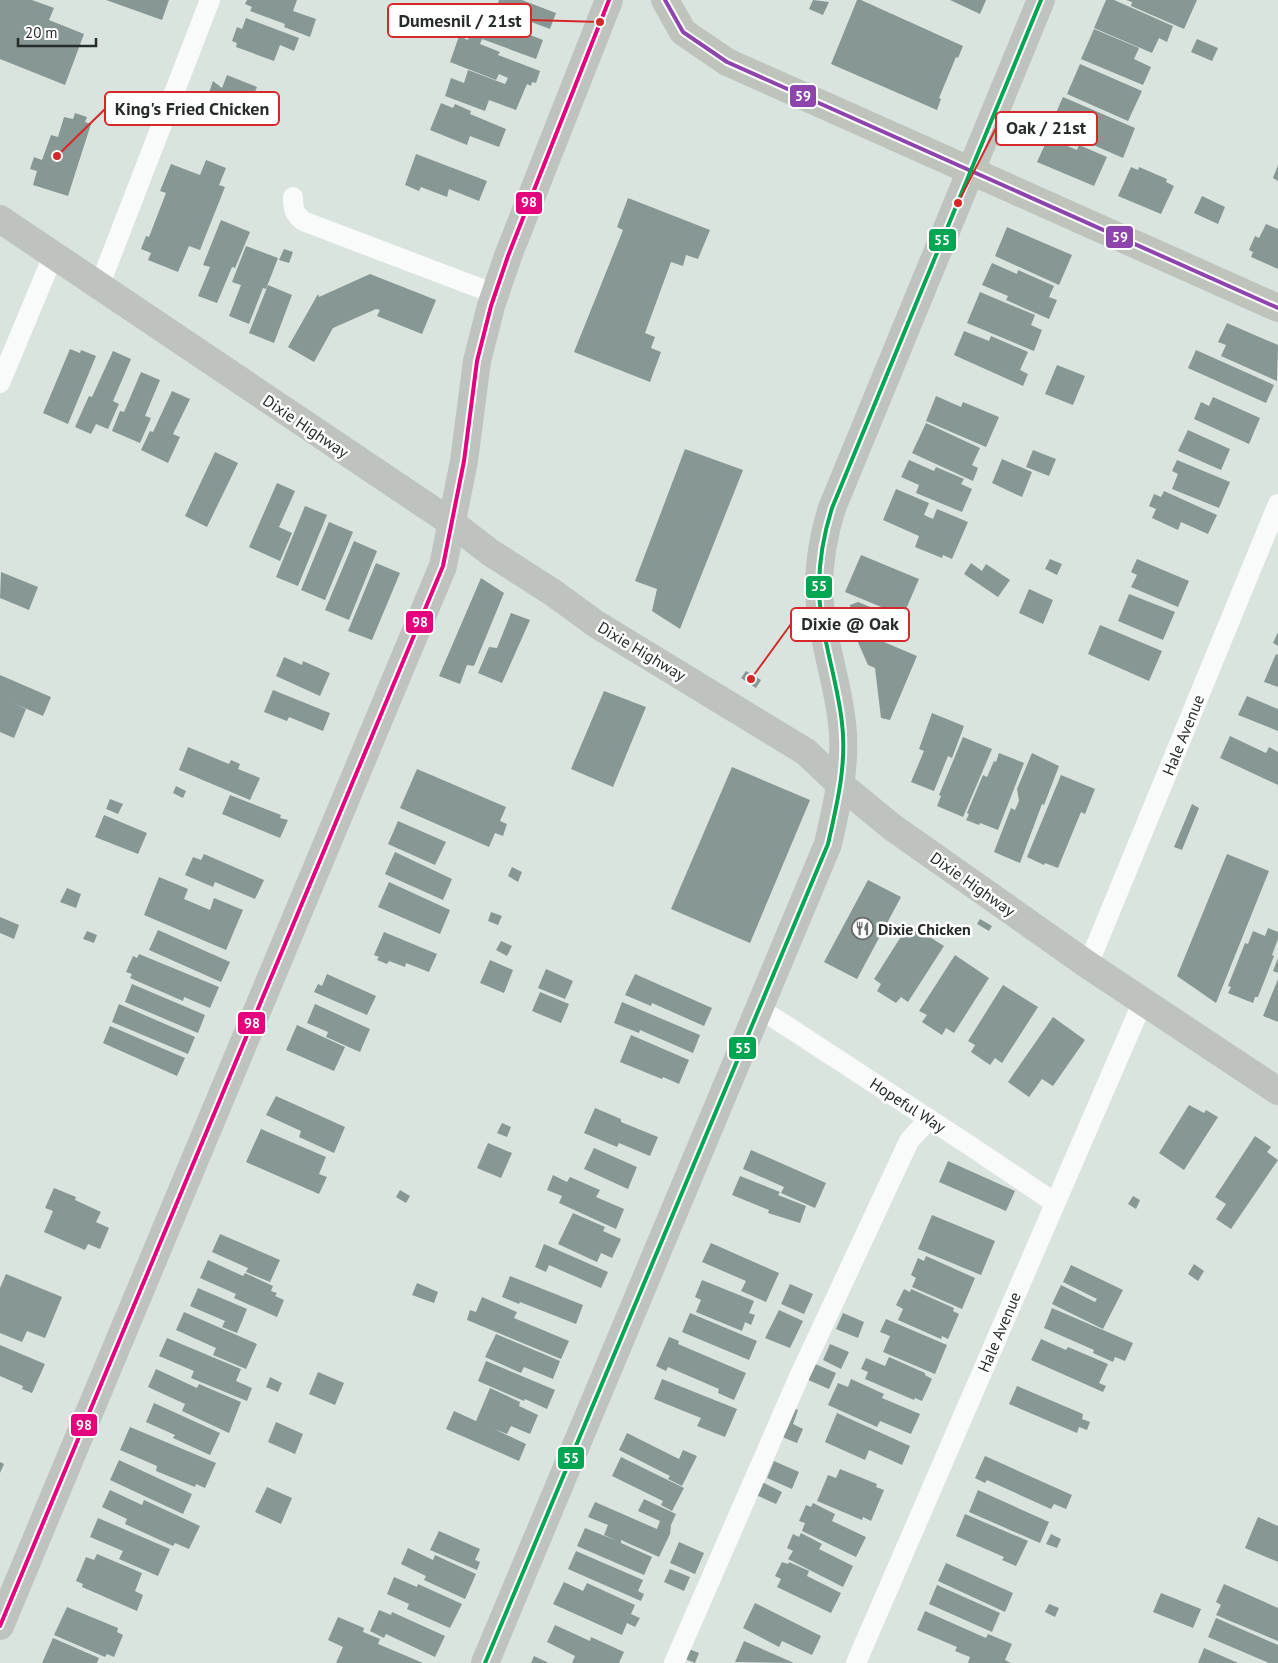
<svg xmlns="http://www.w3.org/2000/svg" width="1278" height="1663" font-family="'PT Sans',sans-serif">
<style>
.building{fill:#879794}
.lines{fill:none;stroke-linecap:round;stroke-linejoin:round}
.street{stroke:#f9fbfa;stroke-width:20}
.secondary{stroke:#bfc3be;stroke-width:28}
.primary{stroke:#bec4bc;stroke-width:28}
.bus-1-casing{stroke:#fff;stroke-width:8}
.bus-2-casing{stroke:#fff;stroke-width:8}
.bus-3-casing{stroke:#fff;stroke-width:8}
.bus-1{stroke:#8e44ad;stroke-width:4}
.bus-2{stroke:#e5007d;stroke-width:4}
.bus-3{stroke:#00a651;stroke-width:4}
.labels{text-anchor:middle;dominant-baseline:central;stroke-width:5;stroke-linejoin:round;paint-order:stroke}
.street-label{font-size:16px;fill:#262c29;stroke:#fff}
.poi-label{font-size:16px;font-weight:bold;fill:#262c29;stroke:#fff;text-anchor:start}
.leader{fill:none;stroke:#d62828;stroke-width:2}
.callout-dot{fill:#d62828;stroke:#fff;stroke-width:2}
.callout{fill:#fff;stroke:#d62828;stroke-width:2}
.callout-label{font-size:18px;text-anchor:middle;font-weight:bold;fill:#262c29}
.line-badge{stroke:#fff;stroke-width:2}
.badge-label{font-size:14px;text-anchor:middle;font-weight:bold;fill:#fff}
</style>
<rect width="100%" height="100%" fill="#dae4df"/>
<path class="building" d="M0,0h32l22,8 -5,12 35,14 -19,51 -65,-26z
M106,0h63l-7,20z
M247,0h50l-4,11 23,8 -6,18 -26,-10 1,-3 -35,-13 2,-4 -7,-3z
M499,0h23l34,13 -6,16 -24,-9 -3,8 -30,-11z
M813,0l16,2 -6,13 -14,-6z
M857,0h4l102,46 -5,12 -2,-1 -17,41 2,1 -4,11 -106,-46z
M950,0h36l-6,14z
M1106,0h8l59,26 -6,16 -8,-4 -7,15 -58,-25z
M1126,0h71l-13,29 -53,-23 1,-4z
M474,13l69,27 -7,19 -54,-20 -2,5 20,8 -2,3 42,16 -4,12 -4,-1 -1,4 -4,-2 -11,26 -27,-10 -4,11 -40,-15 6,-18 13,5 4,-13 37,14 3,-6 -9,-4 -3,6 -46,-18 9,-26 9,4 1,-5 -3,-1z
M246,18l53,20 -5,13 -14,-6 -6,16 -38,-14 1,-4 -5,-2 5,-14 5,2z
M1094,29l45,19 -5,11 17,8 -8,18 -62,-26z
M1197,39l21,9 -6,13 -21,-9z
M1080,64l62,27 -14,30 -61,-27z
M227,75l30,12 -12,30 -39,-16 7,-20 9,7z
M1063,97l72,31 -12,30 -73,-32z
M441,103l12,5 2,-4 16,7 -1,3 36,15 -7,18 -29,-11 -3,9 -37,-15z
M75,113l12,4 -2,5 6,2 -23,72 -35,-11 4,-14 -7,-2 4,-12 8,3 9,-25 7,2 6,-20 9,2z
M1048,138l29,12 2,-5 28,12 -13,29 -57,-24z
M416,154l71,27 -8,20 -30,-12 -2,8 -26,-10 -2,4 -14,-6z
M206,160l20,8 -7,17 6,2 -25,63 -11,-4 -11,26 -30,-12 3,-7 -10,-4 5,-13 3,1 17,-44 -6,-2 11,-27 29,11z
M1278,165v16l-5,-3z
M1131,167l7,3 1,-3 28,12 -1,3 8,4 -13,28 -43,-18z
M1202,196l23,11 -7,17 -24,-11z
M628,198l82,32 -12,29 -12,-4 -3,11 -12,-4 -26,71 10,4 -4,11 10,4 -11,30 -76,-30 49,-122 -6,-3z
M221,220l29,12 -15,36 -3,-1 -15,36 -19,-7 12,-29 -7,-2z
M1266,224l12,5v40l-27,-12 2,-5 -4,-2 6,-14 4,2z
M1007,227l65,28 -13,30 -64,-29z
M246,246l32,12 -12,31 -3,-1 -14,36 -20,-8 12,-31 -9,-3z
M284,249l9,3 -4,11 -10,-3z
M992,263l25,11 1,-4 36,16 -5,11 8,3 -8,19 -43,-19 2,-4 -26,-11z
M370,274l66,26 -14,34 -45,-18 3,-6 -4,-1 -43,19 -19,34 -26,-15 30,-53 1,3z
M268,285l24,10 -18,48 -25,-10z
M980,292l55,23 -4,10 11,5 -8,21 -67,-28z
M1227,323l51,22 -1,36 -56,-25 5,-11 -8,-3z
M964,331l25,10 2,-5 37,16 -8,18 8,4 -5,12 -69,-31z
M70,349l10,4 1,-3 15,6 -28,68 -25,-11z
M1196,350l78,35 -8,18 -78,-35z
M113,351l18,8 -18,42 6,3 -11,25 -12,-5 -5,10 -16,-7 14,-31 3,1z
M1057,365l28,11 -12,29 -28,-11z
M141,372l19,8 -15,36 6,2 -11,25 -28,-12 8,-20 4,1z
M172,391l18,8 -17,35 7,3 -12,26 -27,-13 9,-19 3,1z
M936,396l25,11 2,-5 36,15 -13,30 -60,-26z
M1213,397l47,21 -11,26 -55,-25 7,-17 8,4z
M926,423l54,25 -8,17 6,3 -5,13 -61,-28z
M1188,430l42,19 -9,21 -43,-19z
M685,449l58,21 -63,159 -28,-18 5,-22 -22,-8z
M1033,450l23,9 -7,17 -23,-9z
M215,452l23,11 -31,64 -22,-11z
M1002,459l30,13 -10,25 -30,-14z
M909,460l25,11 2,-4 28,12 -3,5 11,5 -10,23 -46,-19 3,-8 -18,-8z
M1177,460l53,22 -11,26 -47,-19 6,-15 -6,-3z
M277,483l18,8 -16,36 13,6 -12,28 -31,-14z
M896,489l33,14 -5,12 9,4 4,-10 31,13 -16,37 -9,-4 -1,3 -27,-11 4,-11 -36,-16z
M1164,491l53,24 -9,19 -27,-12 -3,8 -26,-12 4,-9 -7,-3 5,-12 7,3z
M305,506l22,9 -29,71 -22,-9z
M329,522l24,10 -28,68 -24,-10z
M354,541l23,10 -28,69 -24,-10z
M861,555l58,24 -16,37 -58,-24z
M1050,559l12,5 -5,11 -12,-6z
M1137,559l52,22 -11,26 -47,-20 6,-12 -6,-3z
M376,563l24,10 -28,67 -24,-9z
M971,563l11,8 4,-7 24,16 -12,17 -34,-23z
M1,572l37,15 -9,23 -29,-12z
M481,578l23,15 -30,73 -7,-1 -7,19 -21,-8z
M1029,589l24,11 -10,24 -24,-11z
M1129,594l46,18 -12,28 -45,-19z
M858,602l35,14 -9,26 33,14 -27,64 -9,-2 -6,-50 -7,-3 -15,-34 -3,-26z
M511,613l19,7 -28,63 -24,-10 11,-26 8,1z
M1100,625l62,26 -13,30 -61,-27z
M1278,632v14l-5,-3z
M1276,654l2,1v32l-14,-5z
M284,657l18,8 1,-4 27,12 -10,23 -44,-20z
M746,671l15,9 -5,8 -15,-10z
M0,675l51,22 -8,19 -32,-14 15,7 -12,29 -14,-6z
M273,690l57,23 -7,18 -34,-14 -2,4 -23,-9z
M604,691l42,16 -33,80 -42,-18z
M1247,696l31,13v22l-40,-16z
M932,713l32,13 -12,32 -4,-2 -14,35 -23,-9 13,-31 -5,-2z
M1230,736l36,17 3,-6 9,5v33l-58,-27z
M963,737l29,12 -29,68 -26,-11 4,-10 -2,-1z
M188,747l41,17 2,-4 9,4 -2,5 22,9 -10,22 -71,-30z
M999,753l25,10 -26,67 -18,-7 -1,2 -13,-5 3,-6 -2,-1 16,-38 4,2 7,-16 2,1z
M1032,753l27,13 -15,39 -2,-1 -22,59 -26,-11 17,-44 4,2 4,-9 -2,-12z
M732,767l78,33 -60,143 -79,-34z
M417,769l89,38 -6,14 7,3 -4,12 -8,-3 -6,14 -89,-39z
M1061,775l34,14 -10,25 -4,-2 -23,56 -13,-5 -1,2 -17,-8z
M176,786l10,5 -3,7 -10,-5z
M230,795l51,20 -1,3 8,2 -8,18 -58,-24z
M110,799l13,5 -5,10 -12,-5z
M1192,804l7,4 -17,42 -8,-3z
M104,815l43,18 -9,21 -43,-17z
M398,821l48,21 -11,23 -47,-21z
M395,852l57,27 -9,21 -58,-26z
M204,854l60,26 -9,19 -40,-17 -2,5 -28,-12 8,-18 8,3z
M1227,854l42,17 -53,132 -39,-27z
M512,867l10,5 -4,10 -10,-6z
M159,877l29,12 -4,10 26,11 4,-12 29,12 -17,40 -82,-35z
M868,880l33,17 -44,82 -33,-17z
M389,882l61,28 -10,24 -62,-27z
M67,888l14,6 -5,14 -16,-6z
M491,912l11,4 -4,9 -10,-4z
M0,917l19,8 -5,14 -14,-6z
M980,919l12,7 -3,5 -12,-7z
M909,924l35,22 -36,56 -7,-5 -5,6 -19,-12 4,-7 -7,-5z
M1268,928l10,4v7l-6,16 2,1 -16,41h-3l-2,6 -25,-10 3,-6 -3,-1 17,-43 3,1 5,-13 12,5z
M158,930l72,32 -9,20 -72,-32z
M87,931l10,4 -3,8 -11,-4z
M384,932l53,22 -8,18 -23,-9 -1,4 -16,-6 -2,3 -10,-4 2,-3 -5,-2z
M501,941l11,5 -5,10 -11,-6z
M139,954l80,33 -9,21 -26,-11 -1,4 -53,-23 2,-4 -6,-2 7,-16 4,2z
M955,955l34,23 -35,55 -8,-5 -4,7 -20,-13 5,-7 -8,-4z
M1278,958v15l-5,-2z
M490,960l23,10 -9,23 -24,-10z
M546,969l27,12 -8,18 -27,-11z
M327,974l49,22 -9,19 -53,-23 4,-8 4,2z
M635,974l77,34 -8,18 -52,-23 -1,3 -26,-11z
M1278,979v43l-15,-6z
M132,984l73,31 -7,18 -73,-31z
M1003,985l35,22 -36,56 -7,-5 -5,7 -19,-13 4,-7 -7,-4z
M540,992l29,12 -8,19 -29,-12z
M622,1002l78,33 -7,18 -53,-23 -1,3 -25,-10z
M119,1004l76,33 -7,17 -76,-32z
M315,1004l55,25 -10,23 -34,-15 2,-5 -21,-9z
M1053,1017l32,23 -32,46 -11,-7 -13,18 -21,-15z
M297,1025l48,22 -11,24 -48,-21z
M110,1026l75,32 -8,18 -74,-33z
M631,1035l58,25 -10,24 -16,-7 -1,2 -42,-17z
M276,1096l69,31 -11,26 -35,-16 2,-6 -35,-16z
M1189,1105l15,8 2,-3 12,7 -34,53 -25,-17z
M595,1108l26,11v3l37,15 -8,19 -31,-13 -2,4 -33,-14z
M502,1123l9,4 -4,10 -10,-4z
M261,1129l65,28 -7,17 8,3 -8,17 -73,-32z
M1255,1136l16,11 -4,5 11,8 -47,69 -15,-10 10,-15 -11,-7z
M488,1143l24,10 -11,25 -24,-10z
M594,1148l43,19 -9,22 -44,-20z
M751,1150l75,33 -11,25 -34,-15 3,-6 -41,-18z
M948,1161l67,30 -9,20 -67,-29z
M553,1175l14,7 3,-5 30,13 -4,7 28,12 -8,20 -57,-26 3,-7 -15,-6z
M740,1176l40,16 -2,3 28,11 -6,17 -32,-10 1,-3 -37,-15z
M54,1188l22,9 -1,3 26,12 -5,10 13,6 -9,21 -12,-5 -3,6 -41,-18 9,-21 -8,-3z
M400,1190l10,6 -4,7 -10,-6z
M1133,1196l7,4 -4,9 -8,-5z
M573,1213l32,14 -2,4 18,8 -9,19 -11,-5 -4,9 -39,-18z
M932,1215l63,26 -14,34 -63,-26z
M220,1234l60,26 -10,22 -24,-10 2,-4 -36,-16z
M711,1243l68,30 -13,29 -25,-11 5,-10 -44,-19z
M544,1244l64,28 -7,16 -52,-23 -3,7 -11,-5z
M926,1256l49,22 -13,31 -50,-22 4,-9 -5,-3 7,-17 6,3z
M208,1260l35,16 2,-3 28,13 -2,5 6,2 -2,3 9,4 -7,17 -43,-19 2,-4 -36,-16z
M1194,1264l10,7 -6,10 -10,-7z
M1071,1265l52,25 -20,39 -51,-25 9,-19 34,17 2,-3 -34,-17z
M6,1274l56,23 -17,41 -18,-7 -5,11 -22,-9v-45z
M510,1276l73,29 -7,19 -56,-22 -1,2 -17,-7z
M702,1280l52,21 -5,12 6,2 -4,10 -6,-3 -3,9 -46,-19 5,-12 -6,-3z
M417,1283l21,9 -4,11 -22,-8z
M790,1284l23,10 -9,20 -23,-10z
M198,1288l49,21 -10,24 -15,-6 3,-6 -35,-15z
M904,1289l6,3 1,-3 43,19 -1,3 6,3 -11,25 -6,-3 -1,3 -43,-19 5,-11 -7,-4z
M482,1297l35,15 -3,6 55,23 -8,18 -94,-39 3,-10 6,2z
M1052,1308l81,35 -8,18 -10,-4 -2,5 -20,-9 1,-3 -50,-22z
M779,1310l24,11 -13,27 -25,-10z
M184,1312l73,32 -11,25 -33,-14 3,-7 -40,-18z
M690,1313l67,28 -8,19 -67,-28z
M843,1313l21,9 -6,16 -22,-9z
M886,1319l61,26 -12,29 -52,-22 7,-16 -10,-4z
M496,1334l64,27 -7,18 -29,-12 -3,6 -36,-16z
M669,1337l10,4 -1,3 68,29 -12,27 -16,-7 1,-4 -51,-22 -2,4 -10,-5z
M167,1338l74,31 -5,12 16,7 -5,13 -56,-23 3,-7 -35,-15z
M1041,1339l25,11 2,-3 40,17 -9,19 7,3 -3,6 -72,-32z
M830,1344l19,8 -8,17 -18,-9z
M0,1345l45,19 -13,29 -10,-4 1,-3 -23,-10z
M889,1357l36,16v2l7,4 -10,22 -7,-3 -1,2 -49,-21 3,-7 -7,-3 5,-11 19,8z
M486,1361l69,29 -8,19 -22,-10 -1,2 -46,-20z
M813,1363l23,10 -7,16 -23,-10z
M156,1369l41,19 2,-4 42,18 -12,31 -47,-22 3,-7 -37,-17z
M318,1372l26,11 -9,22 -26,-11z
M270,1377l12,6 -4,9 -12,-5z
M662,1379l75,30 -12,28 -28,-11 4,-8 -47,-19z
M851,1379l33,15 -2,4 38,16 -9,20 -31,-13 -3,6 -49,-22 10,-22 10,4z
M1017,1386l66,28 -1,5 8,3 -3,8 -8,-3 -2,6 -68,-29z
M490,1388l30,14 -1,4 19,9 -8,19 -19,-8 -4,8 -13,-5 32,15 -7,17 -73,-32 8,-18 22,10z
M154,1403l66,30 -10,22 -37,-17 2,-3 -29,-13z
M788,1406l10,4 -5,14 10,5 -6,14 -22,-9z
M837,1413l73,33 -8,19 -33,-15 -4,10 -40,-18z
M276,1422l27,12 -8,20 -27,-12z
M130,1427l86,36 -11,25 -9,-4 -1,3 -39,-16 1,-5 -37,-16z
M627,1433l52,26 4,-9 14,6 -15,30 -14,-7 2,-3 -51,-26z
M985,1456l87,39 -6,14 -12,-5 -3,5 -64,-29 -2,3 -10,-5z
M621,1457l63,31 -12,23 -11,-6 2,-4 -51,-25z
M119,1460l73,34 -9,20 -73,-34z
M774,1461l25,11 -7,17 -25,-11z
M0,1462l4,2 -4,9z
M840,1469l37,15 -1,3 8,3 -13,31 -8,-4 -1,3 -45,-19 11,-26 8,3z
M762,1482l20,10 -6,12 -20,-9z
M267,1487l25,11 -11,26 -26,-12z
M110,1490l32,15 2,-5 56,26 -11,23 -14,-6 -2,3 -48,-22 2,-5 -25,-12z
M978,1490l71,32 -9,21 -71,-31z
M644,1499l32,15 -5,11 -1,9 -11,23 -38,-17v3l31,14 -8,18 -67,-29 8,-18 32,13 -13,-6 4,-10 -20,-8 7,-15 62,27 3,-8 -22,-10z
M813,1503l22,11 -3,7 34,16 -10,20 -54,-26 3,-8 -6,-2 7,-16 5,2z
M965,1514l63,27 -12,25 -14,-6 2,-3 -48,-21z
M1258,1517l20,9v36l-33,-14z
M98,1518l72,31 -12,27 -39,-17 4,-8 -33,-14z
M439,1531l41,18 -5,11 5,2 -3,8 -47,-20z
M801,1533l21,11 -3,5 34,17 -10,21 -55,-28 5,-8 -6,-3 6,-14 6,3z
M1051,1534l10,5 -4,9 -11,-4z
M679,1542l25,11 -9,21 -25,-11z
M408,1548l25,12 2,-5 41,19 -11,25 -41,-19 2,-4 -25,-12z
M576,1551l67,29 -5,11 6,3 -3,7 -73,-32z
M97,1554l45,19 -7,18 8,4 -6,16 -55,-24 1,-3 -7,-3 10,-24 8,3z
M782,1562l6,2 1,-2 20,9 -2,5 34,17 -10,20 -54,-26 4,-8 -6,-3z
M946,1563l67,30 -8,19 -67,-31z
M670,1569l20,8 -6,14 -20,-9z
M394,1577l23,10 1,-3 44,20 -12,24 -43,-19 2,-5 -22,-10z
M564,1582l19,9 4,-8 48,22 -4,9 9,4 -5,9 -8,-4 -5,12 -69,-31z
M1224,1584l54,24v33l-62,-26 5,-10 -5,-3z
M937,1585l63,28 -8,19 -63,-28z
M1161,1593l40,16 -8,19 -40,-16z
M755,1603l66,33 -9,19 -30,-14 -3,6 -36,-19z
M1049,1604l10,4 -4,9 -10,-5z
M67,1607l51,21 -1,4 6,3 -9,22 -7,-3 -2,3 -51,-22z
M379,1610l12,5 1,-3 53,24 -10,21 -49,-23 -2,4 -14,-7z
M925,1611l61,27 2,-4 24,10 -7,16 6,3h-43l2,-6 -15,-6 2,-4 -40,-17z
M338,1617l26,11 -1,4 17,7 -2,5 45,19h-87l7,-16 -15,-7z
M1216,1618l62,27v18h-9l-61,-26z
M555,1625l35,16 1,-4 33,15 -5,11h-47l3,-7 -28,-14z
M53,1638l46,20 -2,5h-55z
M744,1641l50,22 -59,-1z
M1204,1648l34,15h-40z
M689,1649l10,4 -4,10 -10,-4z
M534,1656l15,7h-18z"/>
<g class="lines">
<path class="street" d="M293,197c0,12 1,16 10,24l192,73
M99,287l111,-287
M0,383l53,-127
M1088,965l190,-461
M759,1008l213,139 83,56
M674,1663l124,-284 111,-238 20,-22
M856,1663l287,-662"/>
<path class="secondary" d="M0,219l452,304 39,30 61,39 44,32 210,128 35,33 51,42 196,138 190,126
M0,1626l443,-1060 21,-105 13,-100 14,-55 17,-50 101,-256
M485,1663l343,-819c9,-40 19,-80 14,-121 -4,-37 -16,-72 -21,-109 -5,-36 0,-71 11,-106l209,-508"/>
<path class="primary" d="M665,0l18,32 44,30 551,246"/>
<defs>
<path id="bus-1" d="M665,0l18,32 44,30 551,246"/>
<path id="bus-2" d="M0,1626l443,-1060 21,-105 13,-100 14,-55 17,-50 101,-256"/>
<path id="bus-3" d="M485,1663l343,-819c9,-40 19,-80 14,-121 -4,-37 -16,-72 -21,-109 -5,-36 0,-71 11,-106l209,-508"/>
</defs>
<use href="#bus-1" class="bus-1-casing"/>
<use href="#bus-2" class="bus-2-casing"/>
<use href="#bus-3" class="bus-3-casing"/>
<use href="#bus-1" class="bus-1"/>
<use href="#bus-2" class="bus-2"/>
<use href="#bus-3" class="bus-3"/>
</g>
<defs>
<symbol id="restaurant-ring" viewBox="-11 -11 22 22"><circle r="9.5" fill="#fff" stroke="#656c69" stroke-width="1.5"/><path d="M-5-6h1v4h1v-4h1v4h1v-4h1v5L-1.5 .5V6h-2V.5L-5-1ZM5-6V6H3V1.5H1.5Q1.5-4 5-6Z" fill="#656c69"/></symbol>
</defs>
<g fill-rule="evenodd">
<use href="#restaurant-ring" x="850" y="916" width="25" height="25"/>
</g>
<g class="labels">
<g class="street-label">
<text transform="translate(306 426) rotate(34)">Dixie Highway</text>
<text transform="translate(642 651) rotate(31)">Dixie Highway</text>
<text transform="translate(1183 735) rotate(-68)">Hale Avenue</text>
<text transform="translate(973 884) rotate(35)">Dixie Highway</text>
<text transform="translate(908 1105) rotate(33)">Hopeful Way</text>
<text transform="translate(999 1332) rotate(-67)">Hale Avenue</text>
</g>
<g class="poi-label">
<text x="878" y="929">Dixie Chicken</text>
</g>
</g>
<path class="leader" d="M600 22L531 20M57 156L105 109M958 203L996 128M751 679L791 624"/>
<g class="callout-dot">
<circle cx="600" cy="22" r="5"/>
<circle cx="57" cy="156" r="5"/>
<circle cx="958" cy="203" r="5"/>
<circle cx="751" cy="679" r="5"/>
</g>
<g class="callout">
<rect x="388" y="4" width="143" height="33" rx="5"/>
<rect x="105" y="92" width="174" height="33" rx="5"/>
<rect x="996" y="112" width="101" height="33" rx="5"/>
<rect x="791" y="608" width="118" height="33" rx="5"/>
</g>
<g class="callout-label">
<text x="460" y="27">Dumesnil / 21st</text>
<text x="192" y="115">King's Fried Chicken</text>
<text x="1046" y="134">Oak / 21st</text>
<text x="850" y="630">Dixie @ Oak</text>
</g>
<g class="line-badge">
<rect x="789" y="84" width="28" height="24" rx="5" fill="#8e44ad"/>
<rect x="515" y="191" width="28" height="24" rx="5" fill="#e5007d"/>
<rect x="1105" y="225" width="29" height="24" rx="5" fill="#8e44ad"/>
<rect x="928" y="228" width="29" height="24" rx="5" fill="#00a651"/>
<rect x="805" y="575" width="28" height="24" rx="5" fill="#00a651"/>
<rect x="405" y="610" width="29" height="24" rx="5" fill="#e5007d"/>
<rect x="237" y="1011" width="29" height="24" rx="5" fill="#e5007d"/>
<rect x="728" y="1036" width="29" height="24" rx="5" fill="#00a651"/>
<rect x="70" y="1413" width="28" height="24" rx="5" fill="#e5007d"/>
<rect x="557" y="1446" width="28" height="24" rx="5" fill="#00a651"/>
</g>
<g class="badge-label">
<text x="803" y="101">59</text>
<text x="529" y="207">98</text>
<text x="1120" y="242">59</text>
<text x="942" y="245">55</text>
<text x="819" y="591">55</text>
<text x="420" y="627">98</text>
<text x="252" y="1028">98</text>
<text x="743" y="1053">55</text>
<text x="84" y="1430">98</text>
<text x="571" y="1463">55</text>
</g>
<path d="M18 38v8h78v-8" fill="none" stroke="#262c29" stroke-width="2.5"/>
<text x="25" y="38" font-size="15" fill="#262c29" stroke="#ffffff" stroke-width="4" paint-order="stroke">20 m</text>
</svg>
